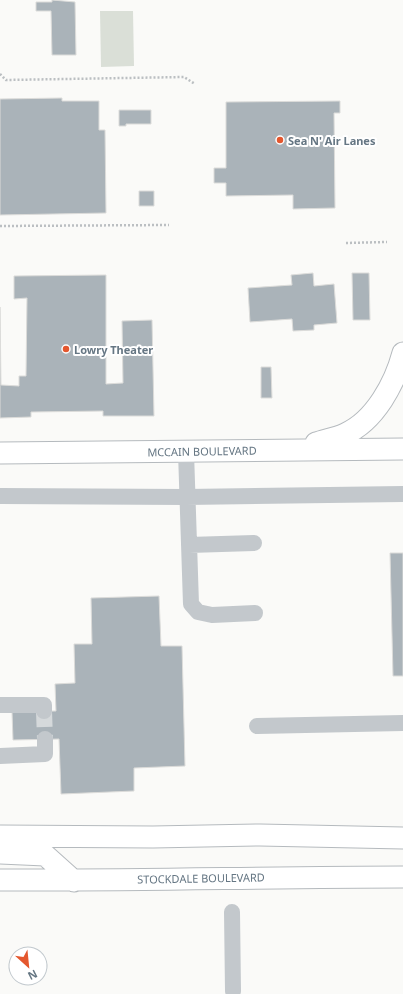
<svg xmlns="http://www.w3.org/2000/svg" width="403" height="994" font-family="'Noto Sans',sans-serif">
<style>
.green{fill:#dadfd7}
.building{fill:#aab3b9;stroke:#dcdcda}
.lines{fill:none;stroke-linecap:round;stroke-linejoin:round}
.minor-tunnel{stroke:#d5d9db;stroke-width:16;stroke-dasharray:16 8;stroke-linecap:butt}
.major-casing{stroke:#b5babe;stroke-width:23}
.path{stroke:#bbbfc2;stroke-width:2.5;stroke-dasharray:2 2;stroke-linecap:butt}
.minor{stroke:#c3c8cc;stroke-width:16}
.major{stroke:#fff;stroke-width:21}
.poi-dot{fill:#e4572e;stroke:#fff;stroke-width:1.5}
.labels{text-anchor:middle;dominant-baseline:central;stroke-width:4;stroke-linejoin:round;paint-order:stroke}
.poi-label{font-size:11px;font-weight:bold;fill:#657683;stroke:#fff;text-anchor:start}
.street-label{font-size:11px;fill:#657683;stroke:#fff}
</style>
<rect width="100%" height="100%" fill="#fafaf8"/>
<path class="green" d="M100,11h33l1,55 -33,1z"/>
<path class="building" d="M52,0l23,2 1,53h-24l-1,-44h-15v-9h16z
M62,98v3h37v29h6l1,83 -106,2v-116z
M340,101v12h-6l1,95 -42,1v-14l-67,1v-13h-12v-15h12v-66z
M119,110h32v14h-25v2h-7z
M139,191h15v15h-15z
M313,273l1,13 20,-2 3,39 -23,2v5l-21,1 -1,-12 -42,3 -2,-34 44,-3 -1,-10z
M352,273h17l1,47h-17z
M106,275v109l17,-1 -1,-62 30,-1 2,96h-51v-5l-72,1v5l-31,1v-111l1,78 18,1v-10h7l1,-78 -13,1v-23z
M261,367h10l1,31h-11z
M390,553h13v123h-10z
M159,596l2,50h21l3,120 -51,2v23l-73,3 -2,-55 -46,1 -1,-28 44,-1 -1,-27 20,-1 -1,-39h18l-1,-46z"/>
<g class="lines">
<path class="minor-tunnel" d="M44,711l1,28"/>
<defs>
<path id="major" d="M316,443c9,-3 20,-5 29,-9 30,-13 50,-51 58,-81
M0,453l403,-4
M0,836l153,1 107,-2 143,3
M0,853l45,2 29,26
M0,880c134,1 269,-3 403,-3"/>
</defs>
<use href="#major" class="major-casing"/>
<path class="path" d="M0,74l6,6 178,-3 11,7
M0,226l169,-1
M346,243l41,-1"/>
<path class="minor" d="M186,452l5,152 7,8 14,3 43,-2
M0,496l186,1 217,-3
M189,545l65,-2
M0,705h44v6
M257,726l146,-3
M0,756l45,-2v-15
M232,912l1,79"/>
<use href="#major" class="major"/>
</g>
<g class="poi-dot">
<circle cx="280" cy="140" r="4"/>
<circle cx="66" cy="349" r="4"/>
</g>
<g class="labels">
<g class="poi-label">
<text x="288" y="140">Sea N' Air Lanes</text>
<text x="74" y="349">Lowry Theater</text>
</g>
<g class="street-label">
<text transform="translate(202 451) rotate(-1)">MCCAIN BOULEVARD</text>
<text transform="translate(201 878) rotate(-1)">STOCKDALE BOULEVARD</text>
</g>
</g>
<g transform="translate(28 966) rotate(153)"><circle r="19" fill="#ffffff" stroke="#c1c8cd"/>
<path d="M0-3L7 15L0 10L-7 15Z" fill="#e4572e"/>
<text y="-6" font-size="11" font-weight="bold" text-anchor="middle" fill="#657683">N</text>
</g>
</svg>
